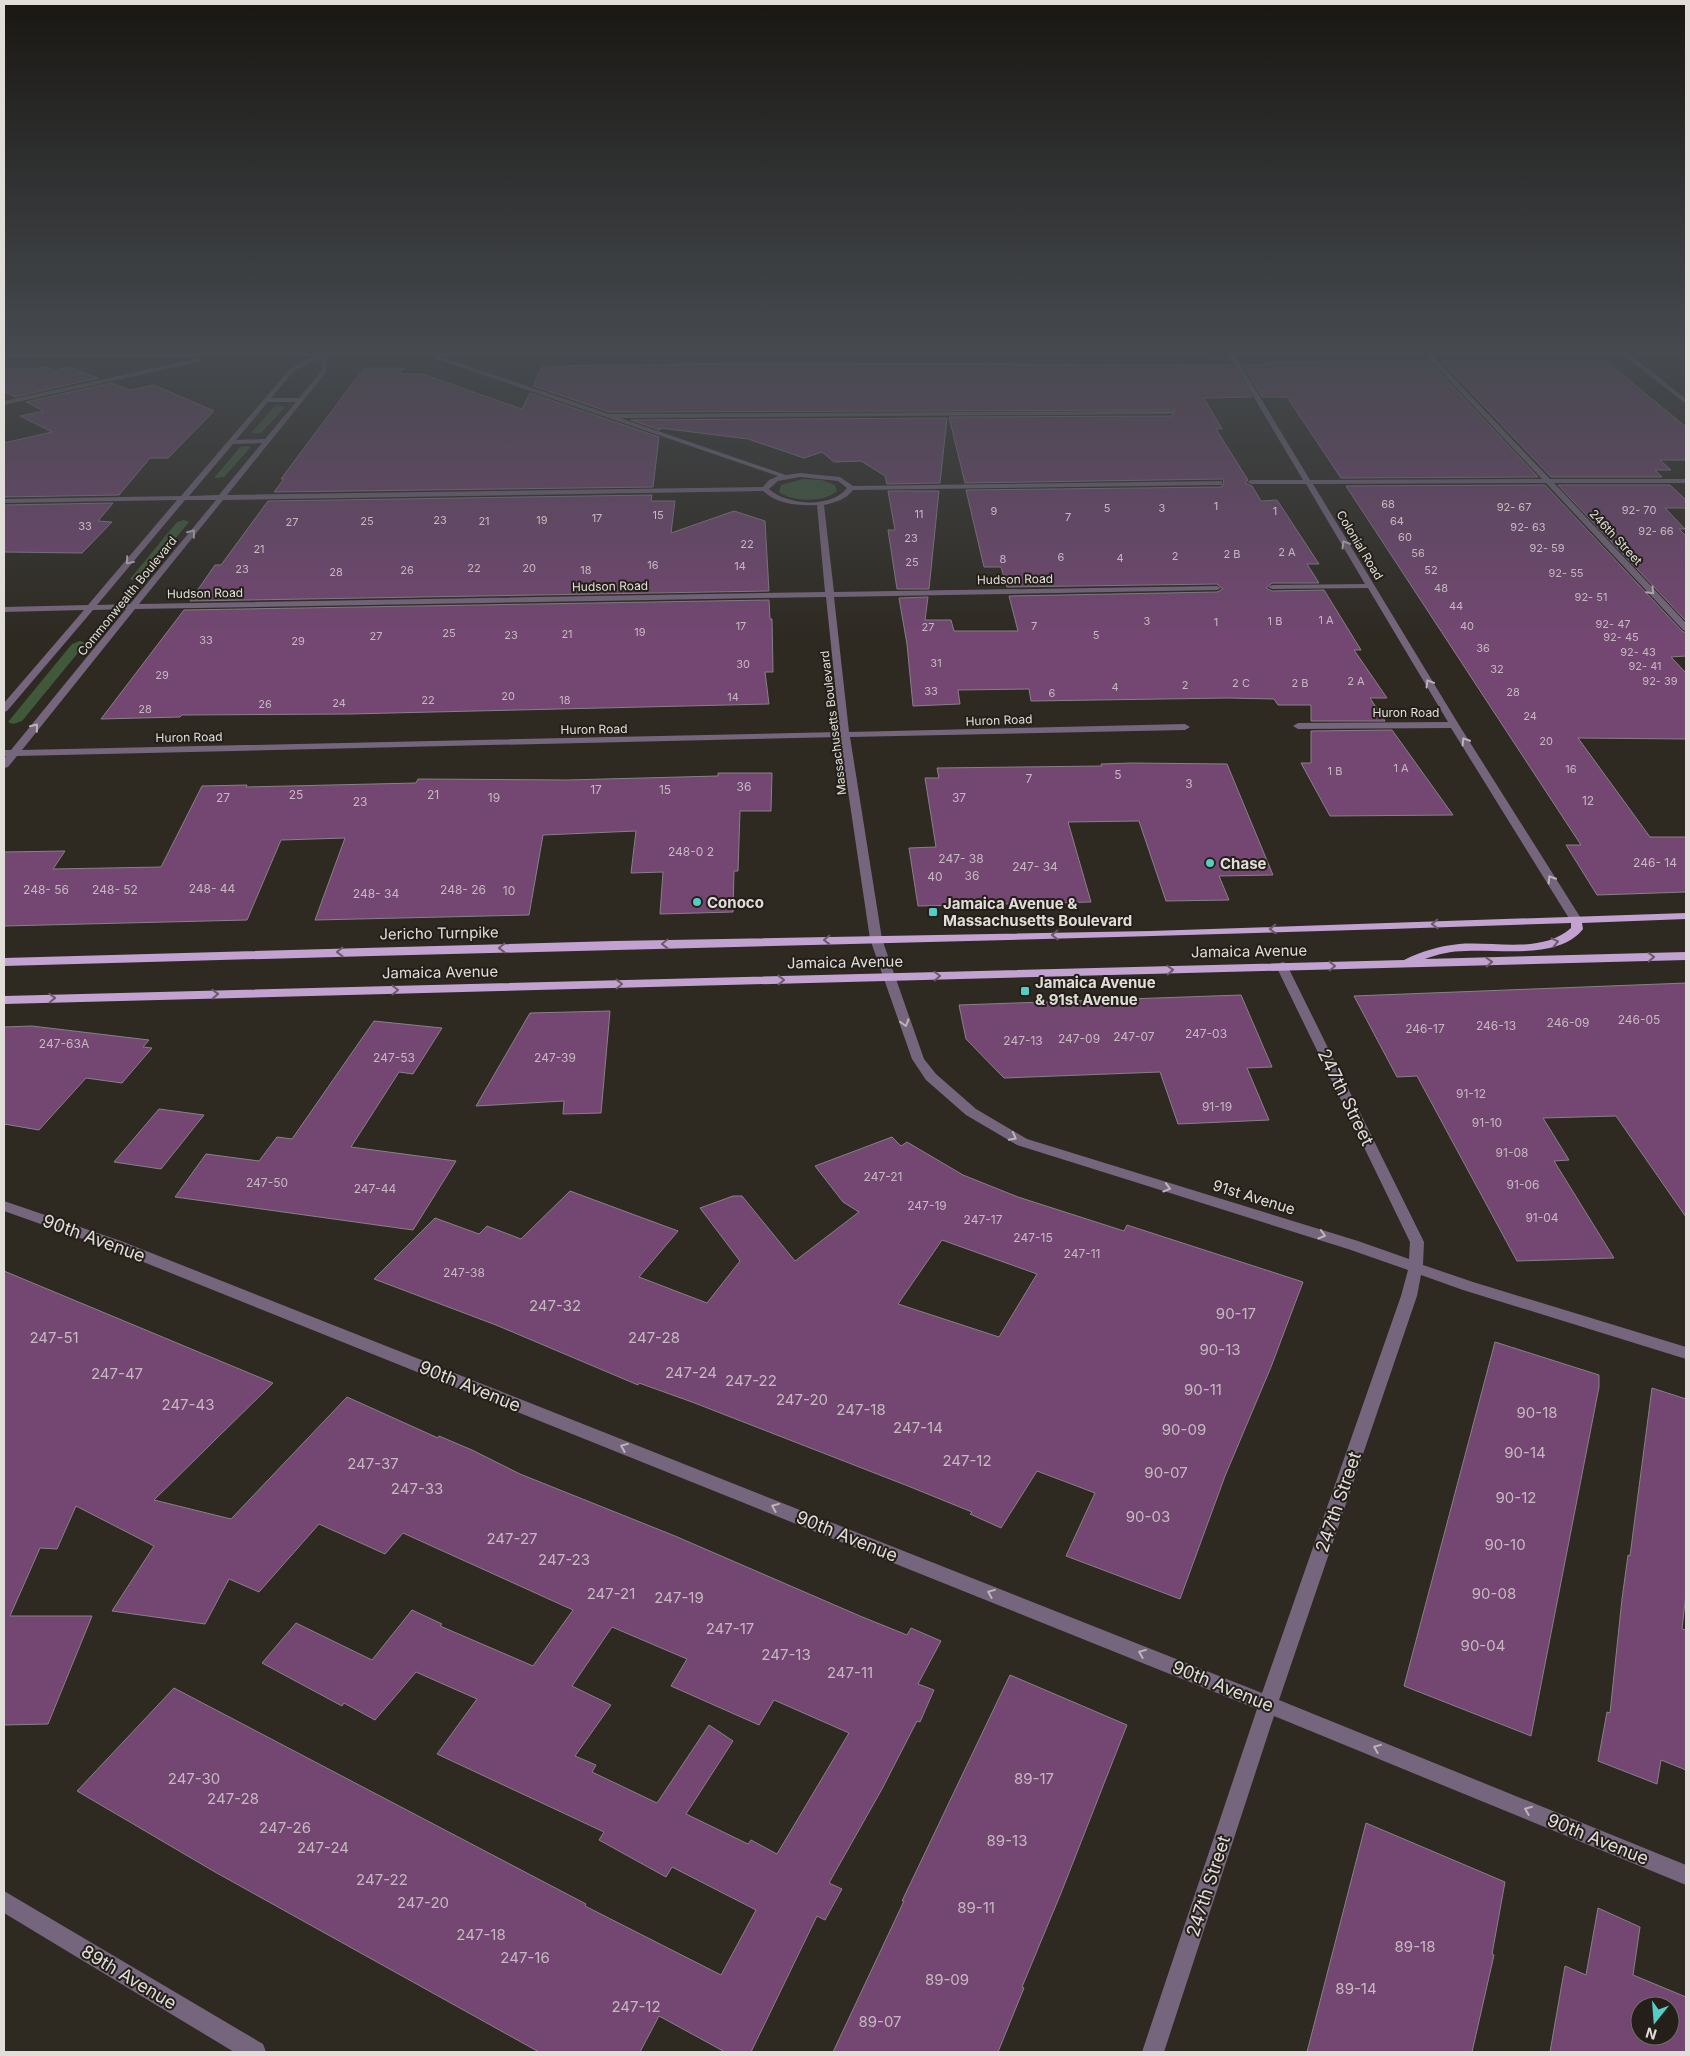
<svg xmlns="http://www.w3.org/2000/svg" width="1690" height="2056" font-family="Inter,sans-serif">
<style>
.green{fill:#3f593a}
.building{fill:#734772;stroke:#888087;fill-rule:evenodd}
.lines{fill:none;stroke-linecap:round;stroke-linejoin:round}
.minor{fill:#76667d;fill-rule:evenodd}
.major{fill:#c2a2d0;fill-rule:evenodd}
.oneway{stroke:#bcb4b9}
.oneway2{stroke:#6b5a6b}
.poi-dot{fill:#54cdc7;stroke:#242019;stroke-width:2}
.labels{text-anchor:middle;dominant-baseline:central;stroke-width:4;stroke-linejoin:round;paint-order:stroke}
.far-number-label{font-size:11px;fill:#c6b8c0}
.far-street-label{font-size:12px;fill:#e1deda;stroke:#242019}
.number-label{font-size:12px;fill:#c6b8c0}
.poi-label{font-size:15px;font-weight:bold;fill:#e1deda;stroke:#242019;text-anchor:start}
.street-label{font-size:15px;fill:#e1deda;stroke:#242019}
.near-number-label{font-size:15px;fill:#c6b8c0}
.near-street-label{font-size:18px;fill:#e1deda;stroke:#242019}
</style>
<rect width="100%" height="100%" fill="#2e2a22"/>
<path class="green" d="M279,405l6,2 -24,26h-10l24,-27z
M246,446l5,1 -27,30 -10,1 26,-31z
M803,479l19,1 13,5 2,6c-14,12 -44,11 -58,1l2,-7z
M184,520l5,2 -46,56 -11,2 -2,-1 47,-57z
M80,641l6,2 -64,78 -9,3 -5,-2 64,-78z"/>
<path class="building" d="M1429,361l109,116 -197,1 -54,-81h-25l-19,-32h25l-3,-3z
M1441,361h165l80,66v33h-26l11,10h-16l7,7h-111z
M751,363l482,2 19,32 -48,1 18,31h-6l32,51 -3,3 7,3 9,15 16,-1 42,64h-12l12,19h-47l-6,5 6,3 52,-1 37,60h-7l33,48h-17l15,23h-74v-16h-33l-4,-6 -47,-1 -196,3 -2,-12 -71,1 2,14 -47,2 -6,-62 -8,-46 29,-1 -3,23h26l3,11h64l-9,-35 208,-4 6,-3 -6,-5 -210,3 -6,-20h-17l-18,-77 256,-3 2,-6 -2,-2 -257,4 -16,-66 223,-1 3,-6 -566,2 -76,-26 9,-19 11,-1z
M46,367l9,4 14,-4 29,11 -83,19 -11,-5v-24l31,1z
M364,368h40l-4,6h22l100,35 8,-16 129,44 -6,50 -379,5 10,-13h-3z
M111,383l19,7 24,-5 60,26 -46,47h-18l-31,37 -115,2v-54l48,-11 -32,-16 24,-5 -18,-9z
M947,418l-7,65 -53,1 -2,-8 -24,-15 -27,1 -12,-10 -18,6 -56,-19 -88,-11v2l-29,-10z
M1545,485l137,146 4,2v23l-15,1 15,16v66l-108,-1 72,99h36v55l-89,3 -31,-50h15l-235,-359z
M1558,485h112l16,15v8h-21l20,21h-6l7,7v85z
M888,491h51l-10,98h-32l-9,-59h7z
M652,495l-1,6h24l-4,32 63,-22 31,10 4,70 -579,10 25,-36h6l47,-64z
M113,503l-15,18 14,1 -30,31 -78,-1v-47z
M769,600l1,19h2l1,53h-8l4,32 -420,10 -167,1 -2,2 -79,2 83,-109z
M1392,730l61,85 -123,1 -29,-53h10v-32z
M1132,763l95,1 46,111 -54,1 10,24 -63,1 -27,-80 -71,1 23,80 -173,4 -9,-58 27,-1 -11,-69h14l-2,-10 165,-2 -1,-2z
M718,773h54l-1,38h-31l-2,60h-4l-1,41 -73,2 3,-42 -32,1 5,-42 -93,4 -14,80 -214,5 30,-82 -64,2 -34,80 -243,6v-74l61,-1 -12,18 108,-2 41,-81 45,-1 -1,2 170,-4 2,-4 149,1 151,-4z
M1686,983v234l-70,-101 -73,2 26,42 -15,1 60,97 -97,3 -100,-185 -20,1 -43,-81z
M1241,995l31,72 -25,1 22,52 -91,4 -18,-52 -156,6 -38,-39 -7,-34z
M610,1011l-9,102 -38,1 1,-13 -88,5 54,-93z
M374,1021l68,7 -29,46 -14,-2 -48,75 105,14 -43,69 -238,-33 31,-43 53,7 18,-24 15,2z
M32,1026l117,14 -6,7 9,1 -30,35 -36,-5 -47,52 -35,-6v-97z
M159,1109l45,6 -43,54 -47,-7z
M892,1137l9,9 6,-4 56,33 55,22 106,34 3,-6 176,57 -32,85 -46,109 -45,123 -114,-43 29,-63 -58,-22 -36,57 -31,-14 2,-2 -64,-26 -216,-84 -53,-19 -1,2 -142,-60 -122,-46 61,-61 44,16 8,-8 34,13 49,-48 108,40 -39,46 68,26 33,-42 -40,-53 33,-12h9l53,65 64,-49 -16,-10 -28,-36zM942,1240l95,34 -38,63 -101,-33z
M4,1271l269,112 -119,117 77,19 116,-122 91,41 1,-2 33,14 48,24 155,62 185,80 47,19 4,-7 30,13 -23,43 16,6 -14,32 -3,-1 -35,68 -53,94 13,6 -17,31 -8,-4 -66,136h-26l-66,-36 -19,36h-101l-324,-180 -138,-81 97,-103 412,216 -1,2 136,69 35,-65 -84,-43 -6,10 -67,-37 5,-8 -167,-78 40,-55 -61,-27 -41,48 -31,-17 -2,3 -80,-43 34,-40 76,37 40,-50 30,14 -2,2 93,40 40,-56 -170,-77 -18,21 -66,-30 -60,68 -30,-13 -24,45 -93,-13 42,-65 -78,-40 -19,43 -17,-1 -30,68h82l-44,108 -44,1zM612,1627l75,32 -16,27 88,39 15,-25 75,33 -72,121 -26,-14 -3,4 -62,-30 47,-73 -24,-16 -52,78 -65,-31 4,-7 -21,-9 36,-51 -39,-19z
M1495,1342l104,33v12l-68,349 -127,-50z
M1652,1388l34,11v194l-4,36 4,1v140l-25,-10 -4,24 -59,-23 9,-49 3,1 12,-114 6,-44 2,1z
M1010,1675l117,50 -66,168 -39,94 2,1 -26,64h-165l71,-151h-2z
M1366,1823l139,59 -13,72 2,1 -22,97h-165z
M1598,1908l42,19 -7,48 53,22v55h-136l15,-86 21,9zM1640,2006h30v30h-30z"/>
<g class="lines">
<path class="minor" d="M1230,350h456v3h-58l58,46v5l-65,-51h-191l120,126h136v4h-132l132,140v8l-3,-1 -137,-147 -233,1 146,241 123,195 -2,2h-8l-2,-2 -119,-192 -153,1 -5,-3 5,-3 150,-1 -80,-134 -96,1 -4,-2 4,-2 93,-1 -59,-100h-55l-4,-2 4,-2h52l-76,-128zM1424,353l118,126 -232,1 -76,-126z
M1208,352l-2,3 -767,1 170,58 565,-3 -2,3 -552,4 166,57 14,-2 40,4 13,9 369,-5v4h-3l-366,5c-8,10 -17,12 -29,15l10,87 383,-6 4,2 -4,2 -383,7 15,135 336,-8 5,3 -5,3 -335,7 32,202 42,120 12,15 40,35 51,30 331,102 51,18 1,-17 -134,-276 6,-4 4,1 138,279 -1,23 50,17 213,65v12l-223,-69 -42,-15 -4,21 -138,404 407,165v20l-412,-169 -110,336h-22l115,-343 -1146,-460 -107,-38v-10l117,40 1141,452 139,-397 7,-26 -60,-21 -331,-104 -51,-30 -40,-35 -14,-21 -42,-120 -30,-202 -823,19 -9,11 -4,1v-9l2,-3h-2v-6h7l115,-141 -33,1 -86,101 -3,1v-9l80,-93 -80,2v-5l84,-2 89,-105 -173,3v-4l177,-3 109,-127 24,-13 -310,1v-4zM326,356h108v2l344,118 -9,4 -6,7 -536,8 100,-124zM320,358l2,12 -23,28h-28l23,-27zM268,402h28l-31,37 -29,1zM262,443l-43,52 -30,1 44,-52zM800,477l38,4 9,7c-16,21 -61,17 -78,1l9,-8zM763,491c14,13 35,15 54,14l8,87 -686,12 84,-104zM185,500h31l-86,104 -33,1zM826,597l14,135 -818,18 113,-141z
M200,358l2,3 -198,44v-4z
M4,1891l259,153 3,8h-32l-230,-139z"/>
<path class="major" d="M1686,913v6l-104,4 1,6c-24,31 -83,20 -117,22 -15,0 -28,3 -41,8l261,-7v8l-1682,44v-8l1400,-36c18,-9 36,-14 55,-16 36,-3 83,10 112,-16v-5c-522,18 -1045,28 -1567,43v-8l611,-17 535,-10z"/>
</g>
<defs><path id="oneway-chevron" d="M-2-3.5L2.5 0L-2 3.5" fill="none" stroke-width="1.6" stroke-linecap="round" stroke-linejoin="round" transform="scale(1.25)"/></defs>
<g class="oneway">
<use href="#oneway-chevron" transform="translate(192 533) rotate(-51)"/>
<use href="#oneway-chevron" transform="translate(1345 544) rotate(-121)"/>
<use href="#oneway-chevron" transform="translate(129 561) rotate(130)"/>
<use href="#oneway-chevron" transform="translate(1651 591) rotate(47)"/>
<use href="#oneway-chevron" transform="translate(1429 683) rotate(-121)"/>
<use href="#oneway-chevron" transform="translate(35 727) rotate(-51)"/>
<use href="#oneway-chevron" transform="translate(1465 741) rotate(-122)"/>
<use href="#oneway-chevron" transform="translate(1551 879) rotate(-122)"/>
<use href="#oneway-chevron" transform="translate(905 1023) rotate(73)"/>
<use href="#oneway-chevron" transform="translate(1013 1137) rotate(28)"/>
<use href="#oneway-chevron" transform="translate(1167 1188) rotate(17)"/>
<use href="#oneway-chevron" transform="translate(1322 1235) rotate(17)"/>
<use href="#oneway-chevron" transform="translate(624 1447) rotate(-158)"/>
<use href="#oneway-chevron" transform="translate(775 1507) rotate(-158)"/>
<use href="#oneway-chevron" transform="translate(991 1593) rotate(-158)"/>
<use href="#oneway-chevron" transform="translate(1142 1653) rotate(-158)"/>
<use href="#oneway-chevron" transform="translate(1377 1748) rotate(-158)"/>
<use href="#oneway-chevron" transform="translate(1528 1810) rotate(-158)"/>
</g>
<g class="oneway2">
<use href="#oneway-chevron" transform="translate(1435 924) rotate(178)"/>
<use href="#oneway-chevron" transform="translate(1273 929) rotate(178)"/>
<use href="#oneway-chevron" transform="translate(1055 935) rotate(179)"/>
<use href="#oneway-chevron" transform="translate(827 940) rotate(179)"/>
<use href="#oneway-chevron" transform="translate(1555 942) rotate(-13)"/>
<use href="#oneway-chevron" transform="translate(665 944) rotate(179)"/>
<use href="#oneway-chevron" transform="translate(502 948) rotate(179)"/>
<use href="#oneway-chevron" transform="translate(340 952) rotate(179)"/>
<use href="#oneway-chevron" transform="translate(1651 957) rotate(-2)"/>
<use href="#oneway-chevron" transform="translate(1489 962) rotate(-2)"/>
<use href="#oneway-chevron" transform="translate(1332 966) rotate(-1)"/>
<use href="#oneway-chevron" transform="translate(1170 970) rotate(-2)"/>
<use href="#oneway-chevron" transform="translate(937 976) rotate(-2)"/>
<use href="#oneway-chevron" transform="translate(781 980) rotate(-1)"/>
<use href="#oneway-chevron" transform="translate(619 984) rotate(-1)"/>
<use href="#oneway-chevron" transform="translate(395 990) rotate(-1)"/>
<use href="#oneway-chevron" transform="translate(215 994) rotate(-2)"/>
<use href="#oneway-chevron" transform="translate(52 998) rotate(-2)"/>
</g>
<linearGradient id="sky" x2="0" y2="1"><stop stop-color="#191713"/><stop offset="0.55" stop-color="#464a4f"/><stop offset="1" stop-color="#464a4f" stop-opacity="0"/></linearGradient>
<rect width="1690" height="637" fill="url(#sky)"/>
<g class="poi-dot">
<circle cx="1210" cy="863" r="5"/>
<circle cx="697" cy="902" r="5"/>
<rect x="928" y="907" width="10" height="10" rx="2.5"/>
<rect x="1020" y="986" width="10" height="10" rx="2.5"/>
</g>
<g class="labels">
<g class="far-number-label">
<text x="1388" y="504">68</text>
<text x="1216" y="506">1</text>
<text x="1514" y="507">92- 67</text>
<text x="1107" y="508">5</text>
<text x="1162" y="508">3</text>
<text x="1639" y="510">92- 70</text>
<text x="994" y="511">9</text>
<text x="1275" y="511">1</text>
<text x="919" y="514">11</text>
<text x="658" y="515">15</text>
<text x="1068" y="517">7</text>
<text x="597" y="518">17</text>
<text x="440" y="520">23</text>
<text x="542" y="520">19</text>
<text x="367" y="521">25</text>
<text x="484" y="521">21</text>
<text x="1397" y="521">64</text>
<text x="292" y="522">27</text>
<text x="85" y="526">33</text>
<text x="1528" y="527">92- 63</text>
<text x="1656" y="531">92- 66</text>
<text x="1405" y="537">60</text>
<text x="911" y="538">23</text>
<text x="747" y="544">22</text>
<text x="1547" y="548">92- 59</text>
<text x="259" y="549">21</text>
<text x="1287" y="552">2 A</text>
<text x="1418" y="553">56</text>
<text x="1232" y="554">2 B</text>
<text x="1175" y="556">2</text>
<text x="1061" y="557">6</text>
<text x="1120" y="558">4</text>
<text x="1003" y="559">8</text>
<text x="912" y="562">25</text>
<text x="653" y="565">16</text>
<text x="740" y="566">14</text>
<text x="474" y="568">22</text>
<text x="529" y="568">20</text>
<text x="242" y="569">23</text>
<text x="407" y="570">26</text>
<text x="586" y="570">18</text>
<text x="1431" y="570">52</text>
<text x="336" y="572">28</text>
<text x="1566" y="573">92- 55</text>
<text x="1441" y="588">48</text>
<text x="1591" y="597">92- 51</text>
<text x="1456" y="606">44</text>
<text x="1326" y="620">1 A</text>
<text x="1147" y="621">3</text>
<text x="1275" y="621">1 B</text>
<text x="1216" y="622">1</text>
<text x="1613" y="624">92- 47</text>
<text x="741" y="626">17</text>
<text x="1034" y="626">7</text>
<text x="1467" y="626">40</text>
<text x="928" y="627">27</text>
<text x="640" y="632">19</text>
<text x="449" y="633">25</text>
<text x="567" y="634">21</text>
<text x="511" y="635">23</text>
<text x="1096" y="635">5</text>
<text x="376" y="636">27</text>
<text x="1621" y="637">92- 45</text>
<text x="206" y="640">33</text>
<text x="298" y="641">29</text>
<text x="1483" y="648">36</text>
<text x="1638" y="652">92- 43</text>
<text x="936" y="663">31</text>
<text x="743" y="664">30</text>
<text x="1645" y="666">92- 41</text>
<text x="1497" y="669">32</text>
<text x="162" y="675">29</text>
<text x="1356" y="681">2 A</text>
<text x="1660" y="681">92- 39</text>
<text x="1241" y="683">2 C</text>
<text x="1300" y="683">2 B</text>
<text x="1185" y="685">2</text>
<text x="1115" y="687">4</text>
<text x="931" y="691">33</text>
<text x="1513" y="692">28</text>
<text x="1052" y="693">6</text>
<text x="508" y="696">20</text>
<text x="733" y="697">14</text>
<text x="428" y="700">22</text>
<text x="565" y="700">18</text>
<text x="339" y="703">24</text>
<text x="265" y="704">26</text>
<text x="145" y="709">28</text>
<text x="1530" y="716">24</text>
<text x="1546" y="741">20</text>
<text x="1401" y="768">1 A</text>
<text x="1571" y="769">16</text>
<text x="1335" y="771">1 B</text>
</g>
<g class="far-street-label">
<text transform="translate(1616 537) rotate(47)">246th Street</text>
<text transform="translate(1360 545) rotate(59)">Colonial Road</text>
<text transform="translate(1015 579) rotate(-1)">Hudson Road</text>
<text transform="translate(610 586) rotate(-1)">Hudson Road</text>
<text transform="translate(205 593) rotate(-1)">Hudson Road</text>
<text transform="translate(127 596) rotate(-51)">Commonwealth Boulevard</text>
<text x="1406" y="712">Huron Road</text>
<text transform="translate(999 720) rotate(-2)">Huron Road</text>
<text transform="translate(833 723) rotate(-97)">Massachusetts Boulevard</text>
<text transform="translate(594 729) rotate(-1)">Huron Road</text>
<text transform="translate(189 737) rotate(-1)">Huron Road</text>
</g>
<g class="number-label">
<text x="1118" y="774">5</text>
<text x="1029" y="778">7</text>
<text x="1189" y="783">3</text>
<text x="744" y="786">36</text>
<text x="596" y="789">17</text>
<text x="665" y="789">15</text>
<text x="296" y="794">25</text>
<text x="433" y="794">21</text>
<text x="223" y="797">27</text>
<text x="494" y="797">19</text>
<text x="959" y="797">37</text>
<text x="1588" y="800">12</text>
<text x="360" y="801">23</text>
<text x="691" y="851">248-0 2</text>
<text x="961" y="858">247- 38</text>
<text x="1655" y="862">246- 14</text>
<text x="1035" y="866">247- 34</text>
<text x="972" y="875">36</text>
<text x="935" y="876">40</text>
<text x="212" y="888">248- 44</text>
<text x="46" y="889">248- 56</text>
<text x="115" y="889">248- 52</text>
<text x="463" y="889">248- 26</text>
<text x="509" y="890">10</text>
<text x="376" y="893">248- 34</text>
<text x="1639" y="1019">246-05</text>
<text x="1568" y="1022">246-09</text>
<text x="1496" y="1025">246-13</text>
<text x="1425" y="1028">246-17</text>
<text x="1206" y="1033">247-03</text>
<text x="1134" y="1036">247-07</text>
<text x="1079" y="1038">247-09</text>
<text x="1023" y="1040">247-13</text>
<text x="64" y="1043">247-63A</text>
<text x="394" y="1057">247-53</text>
<text x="555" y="1057">247-39</text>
<text x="1471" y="1093">91-12</text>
<text x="1217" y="1106">91-19</text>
<text x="1487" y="1122">91-10</text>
<text x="1512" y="1152">91-08</text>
<text x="883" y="1176">247-21</text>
<text x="267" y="1182">247-50</text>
<text x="1523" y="1184">91-06</text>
<text x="375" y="1188">247-44</text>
<text x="927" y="1205">247-19</text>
<text x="1542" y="1217">91-04</text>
<text x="983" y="1219">247-17</text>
<text x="1033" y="1237">247-15</text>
<text x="1082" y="1253">247-11</text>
<text x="464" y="1272">247-38</text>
</g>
<g class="poi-label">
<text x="1220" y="863">Chase</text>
<text x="707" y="902">Conoco</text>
<text x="943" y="903">Jamaica Avenue &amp;<tspan x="943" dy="17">Massachusetts Boulevard</tspan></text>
<text x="1035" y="982">Jamaica Avenue<tspan x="1035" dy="17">&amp; 91st Avenue</tspan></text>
</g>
<g class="street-label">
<text transform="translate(439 933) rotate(-1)">Jericho Turnpike</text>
<text transform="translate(1249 951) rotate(-1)">Jamaica Avenue</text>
<text transform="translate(845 962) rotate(-1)">Jamaica Avenue</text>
<text transform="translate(440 972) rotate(-1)">Jamaica Avenue</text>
<text transform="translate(1254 1197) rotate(17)">91st Avenue</text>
</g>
<g class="near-number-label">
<text x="555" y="1305">247-32</text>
<text x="1236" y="1313">90-17</text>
<text x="54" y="1337">247-51</text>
<text x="654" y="1337">247-28</text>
<text x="1220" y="1349">90-13</text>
<text x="691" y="1372">247-24</text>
<text x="117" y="1373">247-47</text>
<text x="751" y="1380">247-22</text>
<text x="1203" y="1389">90-11</text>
<text x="802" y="1399">247-20</text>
<text x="188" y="1404">247-43</text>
<text x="861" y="1409">247-18</text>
<text x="1537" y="1412">90-18</text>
<text x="918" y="1427">247-14</text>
<text x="1184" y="1429">90-09</text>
<text x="1525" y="1452">90-14</text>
<text x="967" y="1460">247-12</text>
<text x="373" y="1463">247-37</text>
<text x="1166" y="1472">90-07</text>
<text x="417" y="1488">247-33</text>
<text x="1516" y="1497">90-12</text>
<text x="1148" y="1516">90-03</text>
<text x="512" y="1538">247-27</text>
<text x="1505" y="1544">90-10</text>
<text x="564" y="1559">247-23</text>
<text x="611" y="1593">247-21</text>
<text x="1494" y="1593">90-08</text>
<text x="679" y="1597">247-19</text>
<text x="730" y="1628">247-17</text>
<text x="1483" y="1645">90-04</text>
<text x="786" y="1654">247-13</text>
<text x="850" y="1672">247-11</text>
<text x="194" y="1778">247-30</text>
<text x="1034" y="1778">89-17</text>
<text x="233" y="1798">247-28</text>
<text x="285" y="1827">247-26</text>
<text x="1007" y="1840">89-13</text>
<text x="323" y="1847">247-24</text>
<text x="382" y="1879">247-22</text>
<text x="423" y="1902">247-20</text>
<text x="976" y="1907">89-11</text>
<text x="481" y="1934">247-18</text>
<text x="1415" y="1946">89-18</text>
<text x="525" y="1957">247-16</text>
<text x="947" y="1979">89-09</text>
<text x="1356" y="1988">89-14</text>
<text x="636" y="2006">247-12</text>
<text x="880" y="2021">89-07</text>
</g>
<g class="near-street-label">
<text transform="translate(1346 1097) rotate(64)">247th Street</text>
<text transform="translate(94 1238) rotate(20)">90th Avenue</text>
<text transform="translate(470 1386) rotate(22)">90th Avenue</text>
<text transform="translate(1338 1502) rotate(-71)">247th Street</text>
<text transform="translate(847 1536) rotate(22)">90th Avenue</text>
<text transform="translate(1223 1686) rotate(22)">90th Avenue</text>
<text transform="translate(1598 1839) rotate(22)">90th Avenue</text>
<text transform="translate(1208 1886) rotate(-72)">247th Street</text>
<text transform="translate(129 1977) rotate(31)">89th Avenue</text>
</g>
</g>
<rect width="1690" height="2056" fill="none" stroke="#e1deda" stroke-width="10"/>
<g transform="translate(1655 2021) rotate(197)"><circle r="24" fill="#242019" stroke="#706c66"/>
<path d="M0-4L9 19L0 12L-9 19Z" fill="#54cdc7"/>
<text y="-8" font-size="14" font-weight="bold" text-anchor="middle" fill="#e1deda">N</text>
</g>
</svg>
